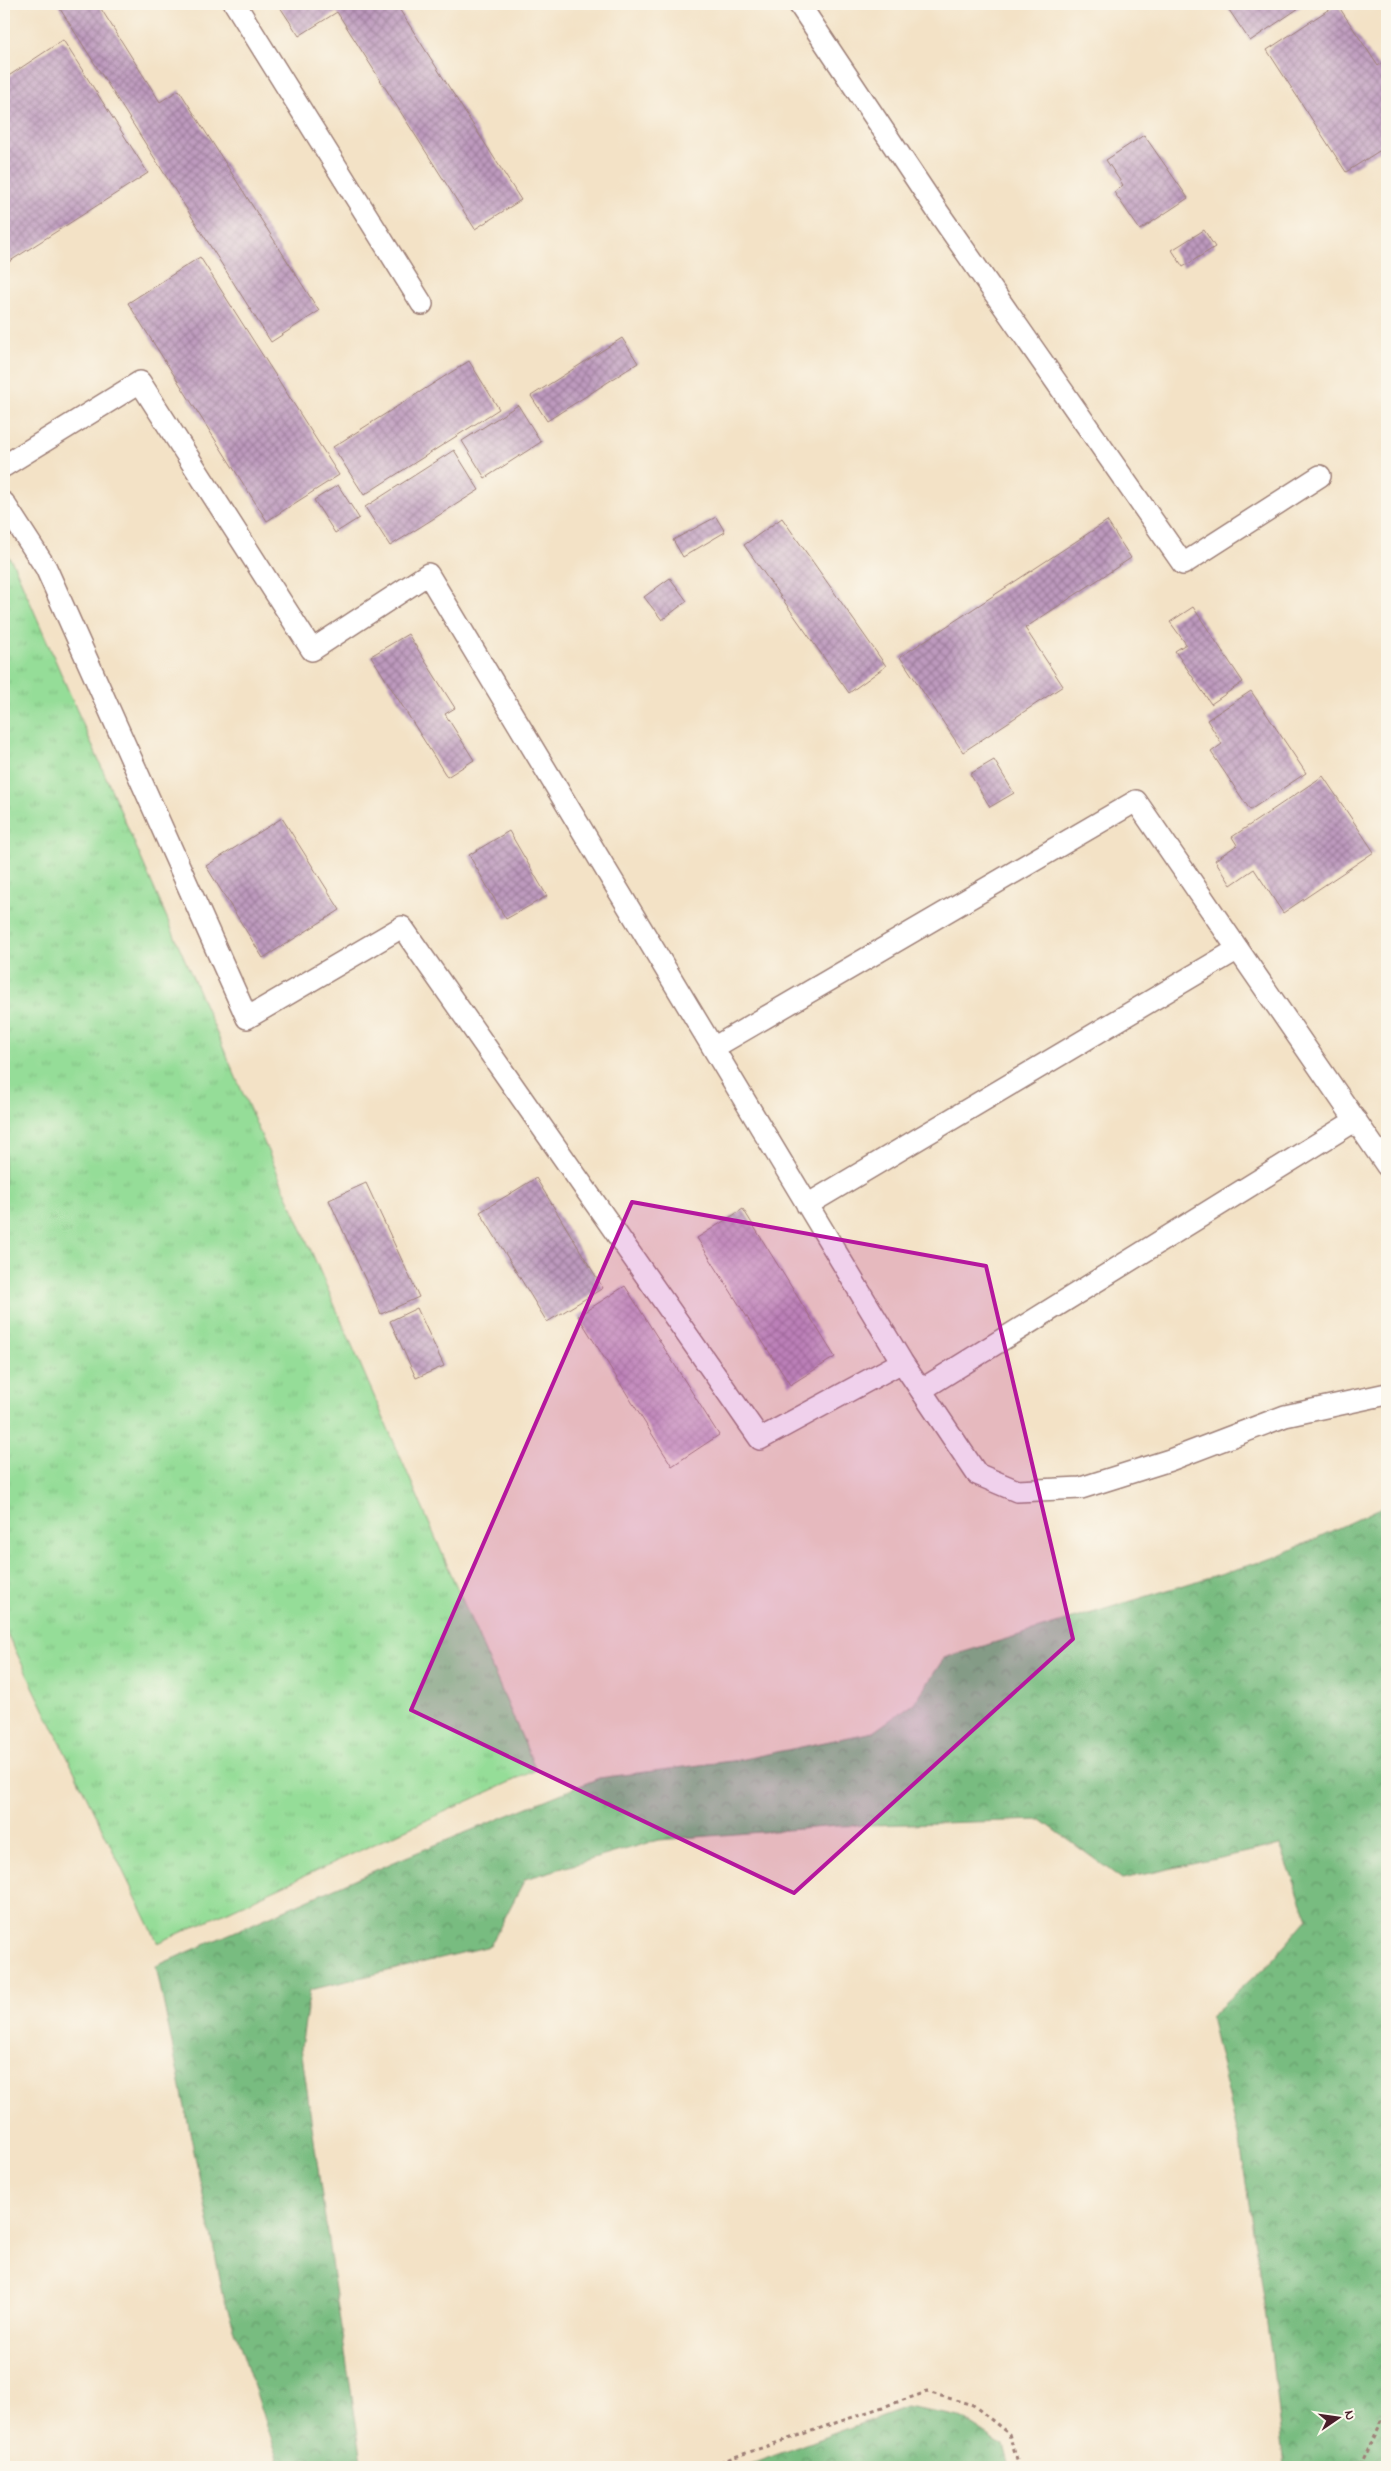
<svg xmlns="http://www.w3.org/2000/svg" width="1391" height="2471" font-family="'Indie Flower',sans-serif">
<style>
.grass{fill:url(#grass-tufts);stroke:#707e62}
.forest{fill:url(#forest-crowns);stroke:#616e56}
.building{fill:url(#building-cross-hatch)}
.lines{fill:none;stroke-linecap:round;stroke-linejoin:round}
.service-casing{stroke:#9e8078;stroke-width:24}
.path{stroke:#9e8078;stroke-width:3;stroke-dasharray:4 4;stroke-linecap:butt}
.service{stroke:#fff;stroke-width:21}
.marked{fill:#b5179e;fill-opacity:0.2;stroke:#b5179e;stroke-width:4;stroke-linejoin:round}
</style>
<defs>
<pattern id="grass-tufts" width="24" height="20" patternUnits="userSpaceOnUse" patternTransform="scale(1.25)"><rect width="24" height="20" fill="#95dd98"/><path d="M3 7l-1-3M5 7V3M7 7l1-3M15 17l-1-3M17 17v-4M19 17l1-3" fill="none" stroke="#82bd83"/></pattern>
<pattern id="forest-crowns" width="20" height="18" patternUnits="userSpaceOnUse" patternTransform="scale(1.25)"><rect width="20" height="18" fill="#78bc80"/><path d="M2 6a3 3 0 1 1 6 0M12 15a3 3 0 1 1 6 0" fill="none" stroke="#649869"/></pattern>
<pattern id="building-cross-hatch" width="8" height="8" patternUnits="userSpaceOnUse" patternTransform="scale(1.25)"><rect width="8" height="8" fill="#bd9abe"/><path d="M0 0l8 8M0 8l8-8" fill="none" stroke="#9c7d9b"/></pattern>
</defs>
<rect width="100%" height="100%" fill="#fbf7ec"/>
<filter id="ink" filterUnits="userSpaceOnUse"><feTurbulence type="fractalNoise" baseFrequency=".02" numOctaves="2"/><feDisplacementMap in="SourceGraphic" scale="10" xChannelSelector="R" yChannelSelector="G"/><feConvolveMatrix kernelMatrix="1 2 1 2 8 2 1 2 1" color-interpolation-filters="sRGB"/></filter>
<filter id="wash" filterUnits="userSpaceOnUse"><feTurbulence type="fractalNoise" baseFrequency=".0096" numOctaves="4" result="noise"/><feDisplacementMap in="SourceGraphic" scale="20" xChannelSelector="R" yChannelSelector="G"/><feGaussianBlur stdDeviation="1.12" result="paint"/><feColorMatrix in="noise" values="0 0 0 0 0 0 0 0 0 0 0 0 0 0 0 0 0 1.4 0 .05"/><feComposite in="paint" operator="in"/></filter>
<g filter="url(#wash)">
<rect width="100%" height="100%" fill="#f3e2c6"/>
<path class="grass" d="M4,549l10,16 522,1205 -378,173 -154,-316z"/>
<path class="forest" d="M1387,1505v962h-103l-12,-108 -32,-216 -30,-126 62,-57 36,-41 -28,-74 -158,34 -81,-59 -204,6 -179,14 -133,39 -35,67 -180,44 -9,57 32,229 30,191h-82l-57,-169 -68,-332 245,-107 198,-81 140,-18 134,-28 42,-30 29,-44 332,-101z
M906,2407l54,10 43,28 6,22h-266z"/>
<g id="blocks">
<path class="building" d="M57,4h41l62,98 19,-12 140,221 -48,31z
M278,4h118l125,196 -46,29 -138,-217 -38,24z
M1225,4h80l-55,37z
M1337,4l41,62 9,-7v87l-41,26 -79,-122z
M63,40l85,133 -144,92v-186z
M1144,135l44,63 -48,32 -26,-38 9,-7 -17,-25z
M1204,230l11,17 -32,20 -11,-17z
M200,257l139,218 -72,46 -139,-218z
M622,338l16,25 -91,58 -16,-25z
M469,361l30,48 -135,86 -31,-48z
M518,405l23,37 -56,36 -23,-37z
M454,450l25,40 -89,56 -25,-39z
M338,485l21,33 -24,15 -21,-33z
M716,517l9,15 -42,25 -10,-17z
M782,518l104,148 -37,27 -105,-148z
M1107,521l24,37 -106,70 38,58 -100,66 -63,-95z
M670,578l17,23 -25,19 -18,-23z
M1193,607l50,75 -32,22 -36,-53 11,-7 -16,-22z
M408,634l47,74 -10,6 29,46 -27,17 -76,-121z
M1251,691l55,82 -56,37 -39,-58 11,-8 -15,-24z
M994,760l20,33 -24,14 -20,-33z
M1323,776l51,76 -91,61 -29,-44 -23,16 -16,-25 22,-15 -5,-8z
M282,818l58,92 -77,48 -57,-92z
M509,831l38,65 -41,23 -37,-64z
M536,1178l67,110 -56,34 -67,-110z
M366,1183l53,114 -38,17 -52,-114z
M743,1209l92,148 -45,28 -93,-147z
M625,1286l94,149 -47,31 -94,-150z
M417,1308l27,58 -28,12 -26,-57z"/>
</g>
</g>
<g filter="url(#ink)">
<use href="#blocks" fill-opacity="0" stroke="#9e8078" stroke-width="1"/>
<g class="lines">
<defs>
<path id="service" d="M235,4l187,300
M799,4l139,208 245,352 137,-88
M4,466l136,-84 172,268 116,-76 474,788 75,112 40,17 64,-3 89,-28 115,-44 102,-22
M4,503l42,65 201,450 155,-91 358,512 142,-77
M713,1048l423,-247 251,365
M807,1205l431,-256
M921,1390l435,-270"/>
</defs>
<use href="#service" class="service-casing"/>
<path class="path" d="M705,2467l222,-75 46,13 36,29 10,33
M1360,2467l27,-57"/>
<use href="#service" class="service"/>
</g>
</g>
<path class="marked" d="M632,1202l354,64 87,373 -279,254 -383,-183z"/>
<rect width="1391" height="2471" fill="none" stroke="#fbf7ec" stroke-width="20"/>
<g transform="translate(1338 2418) rotate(77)" stroke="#fbf7ec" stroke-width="4" paint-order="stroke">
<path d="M0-4L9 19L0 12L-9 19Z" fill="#4a1f2b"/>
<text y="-8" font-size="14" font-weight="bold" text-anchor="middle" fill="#4a1f2b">N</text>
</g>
</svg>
